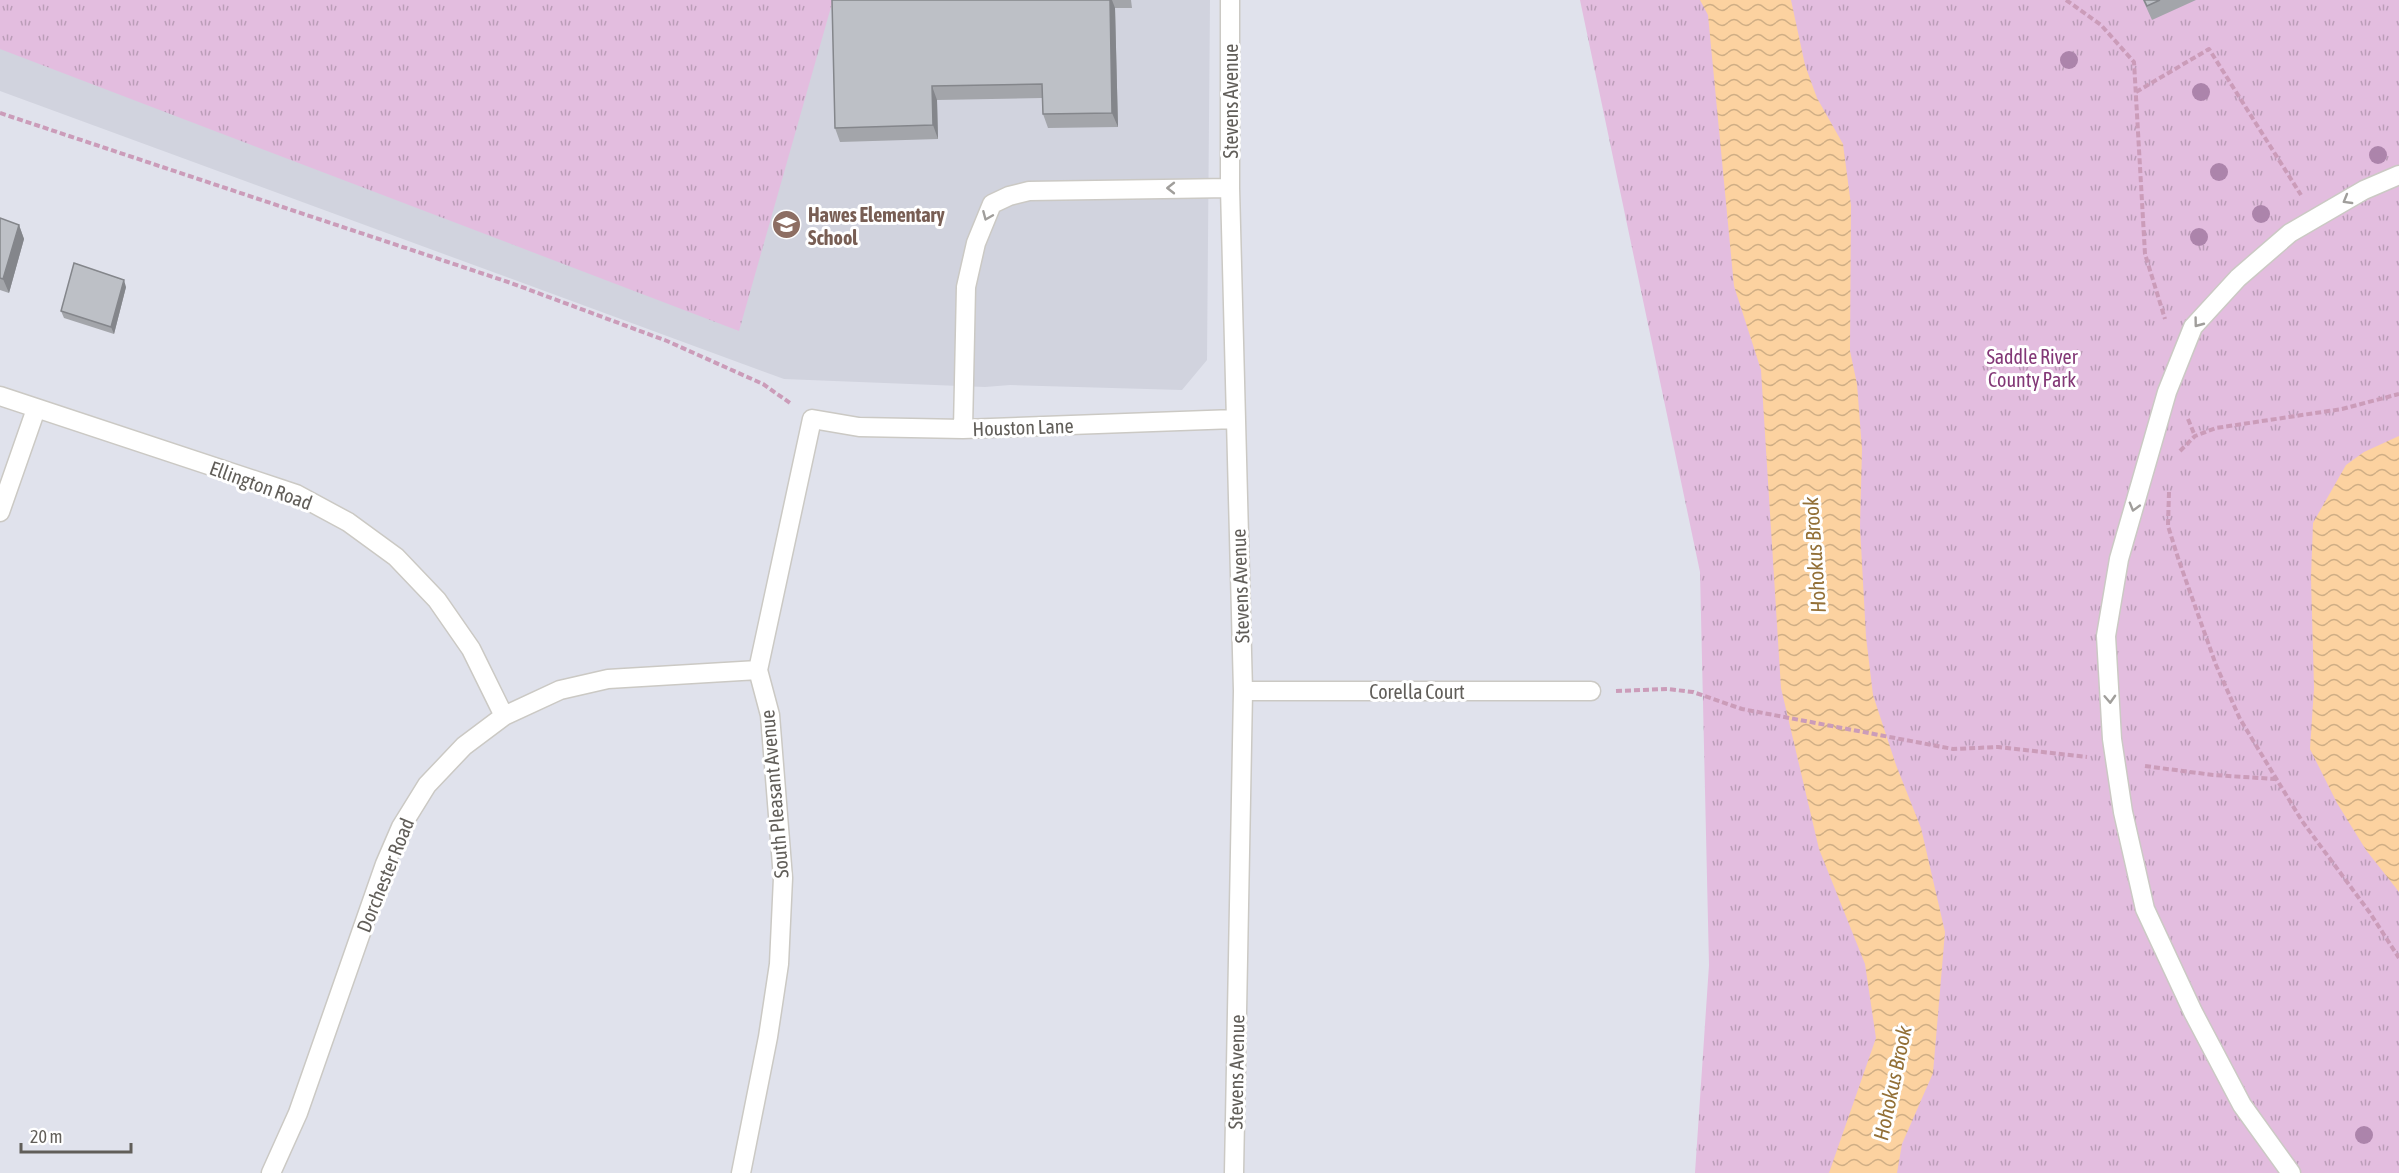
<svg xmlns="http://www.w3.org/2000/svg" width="2399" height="1173" font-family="'Asap Condensed',sans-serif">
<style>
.education{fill:#d1d3de}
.grass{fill:url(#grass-tufts)}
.water{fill:url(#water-waves)}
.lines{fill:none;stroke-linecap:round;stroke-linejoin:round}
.minor-casing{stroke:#cbc9c4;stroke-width:21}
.path{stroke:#cb9cb9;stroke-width:4;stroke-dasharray:6 3;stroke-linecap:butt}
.minor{stroke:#fff;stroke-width:18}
.tree{fill:#ac84ab}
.wall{fill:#a3a5aa}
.shaded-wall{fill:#84868b}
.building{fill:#bdc0c6;stroke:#84868b;stroke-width:1.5}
.oneway{stroke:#a09e9b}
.labels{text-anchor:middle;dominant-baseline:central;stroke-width:6;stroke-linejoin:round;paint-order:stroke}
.street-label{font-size:20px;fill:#615e59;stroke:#fff}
.education-label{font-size:20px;font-weight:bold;fill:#785e54;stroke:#fff;text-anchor:start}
.park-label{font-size:20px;fill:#823776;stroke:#fff}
.water-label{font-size:21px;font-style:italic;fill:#937037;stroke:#fff}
</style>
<defs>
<pattern id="grass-tufts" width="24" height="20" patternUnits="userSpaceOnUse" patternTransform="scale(1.5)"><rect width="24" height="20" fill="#e3bddf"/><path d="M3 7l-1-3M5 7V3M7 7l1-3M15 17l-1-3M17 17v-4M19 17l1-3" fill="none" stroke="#bb9db8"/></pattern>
<pattern id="water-waves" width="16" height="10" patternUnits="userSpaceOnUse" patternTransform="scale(1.5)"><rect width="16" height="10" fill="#fcd2a0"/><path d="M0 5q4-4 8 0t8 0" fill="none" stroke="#cfae85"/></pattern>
</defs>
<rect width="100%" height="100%" fill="#e0e2ec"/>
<path class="education" d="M0,0h1210l-3,360 -25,30 -172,-5 -25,2 -201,-8 -784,-288z"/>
<path class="grass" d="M0,0h833l-94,331 -739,-282z
M1580,0h819v1173h-704l14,-208 -9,-393z"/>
<path class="water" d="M1700,0h91l14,65 12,33 26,46 8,61 -1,146 7,33 5,65 -2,78 6,110 7,58 23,70 25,63 24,104 -12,141 -31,71 -5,29h-68l47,-135 -11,-74 -46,-115 -38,-161 -20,-318 -27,-84 -26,-271z
M2399,436v456l-33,-42 -29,-47 -27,-54 4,-61 -3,-110 2,-55 33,-58 18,-13z"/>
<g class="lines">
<defs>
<path id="minor" d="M1230,0v188l13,503 -9,482
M0,396l296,98 52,28 48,35 41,43 34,49 33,67
M963,429l3,-142 10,-44 16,-39 17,-8 20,-5 201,-3
M0,512l36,-103
M1243,691h348
M271,1173l27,-60 87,-249 16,-37 26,-42 37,-39 40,-30 56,-26 48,-11 150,-9
M741,1173l27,-136 11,-73 4,-86 -13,-163 -12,-45 54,-251 47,8 104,2 272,-10
M2291,1173l-49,-68 -49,-93 -48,-103 -22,-97 -11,-73 -6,-103 13,-77 48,-167 26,-65 45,-49 52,-45 74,-43 35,-15"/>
</defs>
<use href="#minor" class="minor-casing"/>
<path class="path" d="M2066,0l35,25 33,37 11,192 20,65
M2136,92l73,-43 92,146
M0,113l511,170 156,58 96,43 27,19
M2188,419l7,17
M2180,451l15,-15 21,-8 126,-19 57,-15
M2169,492l-1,34 11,35 37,104 24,54 62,102 68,92 29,45
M1616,691l51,-2 26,3 49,17 211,40 45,-2 89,10
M2145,766l68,9 62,4"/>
<use href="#minor" class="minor"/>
</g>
<g class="tree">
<circle cx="2069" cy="60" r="9"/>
<circle cx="2201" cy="92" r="9"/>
<circle cx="2378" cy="155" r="9"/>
<circle cx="2219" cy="172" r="9"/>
<circle cx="2261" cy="214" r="9"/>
<circle cx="2199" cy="237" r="9"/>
<circle cx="2364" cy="1135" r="9"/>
</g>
<path class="wall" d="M832,0h299l1,8h-17l3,119 -70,1 -5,-14 -1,-16 -105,2 1,39 -98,3 -5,-14z
M2143,0h53l-44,20z
M0,218l19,7 5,14 -15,54 -9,-3z
M126,287l-12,47 -50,-16 -3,-7z"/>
<path class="shaded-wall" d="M1110,0h2l3,8 3,119 -6,-14z
M932,86l5,14 1,39 -5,-14z
M19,225l5,14 -15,54 -6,-14z
M124,280l2,7 -12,47 -3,-7z"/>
<path class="building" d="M832,0h278l2,113 -69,1 -1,-30 -110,2 1,39 -98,3z
M2144,0h16l-13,6z
M0,218l19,7 -16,54 -3,-1z
M74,263l50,17 -13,47 -50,-16z"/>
<defs><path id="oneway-chevron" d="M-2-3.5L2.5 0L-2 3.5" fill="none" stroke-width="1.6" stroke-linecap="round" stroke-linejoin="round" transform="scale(1.5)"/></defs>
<g class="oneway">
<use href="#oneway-chevron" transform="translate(1171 188) rotate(180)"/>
<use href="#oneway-chevron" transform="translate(2347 200) rotate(150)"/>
<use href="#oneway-chevron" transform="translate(987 216) rotate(113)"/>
<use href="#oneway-chevron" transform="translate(2198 323) rotate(127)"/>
<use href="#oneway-chevron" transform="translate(2134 507) rotate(106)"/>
<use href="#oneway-chevron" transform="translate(2110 699) rotate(87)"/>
</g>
<defs>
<symbol id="school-disc" viewBox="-11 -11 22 22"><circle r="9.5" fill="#8d6e63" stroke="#fff"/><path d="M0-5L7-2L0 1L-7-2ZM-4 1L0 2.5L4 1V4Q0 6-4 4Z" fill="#fff"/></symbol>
</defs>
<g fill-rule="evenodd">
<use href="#school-disc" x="770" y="208" width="33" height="33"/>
</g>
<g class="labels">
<g class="street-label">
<text transform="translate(1230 101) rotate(-90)">Stevens Avenue</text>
<text transform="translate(1023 427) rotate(-2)">Houston Lane</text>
<text transform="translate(261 485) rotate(20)">Ellington Road</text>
<text transform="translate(1240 586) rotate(-92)">Stevens Avenue</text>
<text x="1417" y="691">Corella Court</text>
<text transform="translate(774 794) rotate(-95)">South Pleasant Avenue</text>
<text transform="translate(385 875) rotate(-68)">Dorchester Road</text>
<text transform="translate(1236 1072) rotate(-89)">Stevens Avenue</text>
</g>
<g class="education-label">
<text x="808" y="214">Hawes Elementary<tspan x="808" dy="23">School</tspan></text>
</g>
<g class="park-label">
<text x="2032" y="356">Saddle River<tspan x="2032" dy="23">County Park</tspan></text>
</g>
<g class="water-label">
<text transform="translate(1814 555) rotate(-94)">Hohokus Brook</text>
<text transform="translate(1892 1083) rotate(-78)">Hohokus Brook</text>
</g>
</g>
<path d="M21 1143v9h110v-9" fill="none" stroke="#615e59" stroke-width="3"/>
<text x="30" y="1143" font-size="18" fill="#615e59" stroke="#ffffff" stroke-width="4.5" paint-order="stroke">20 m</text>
</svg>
